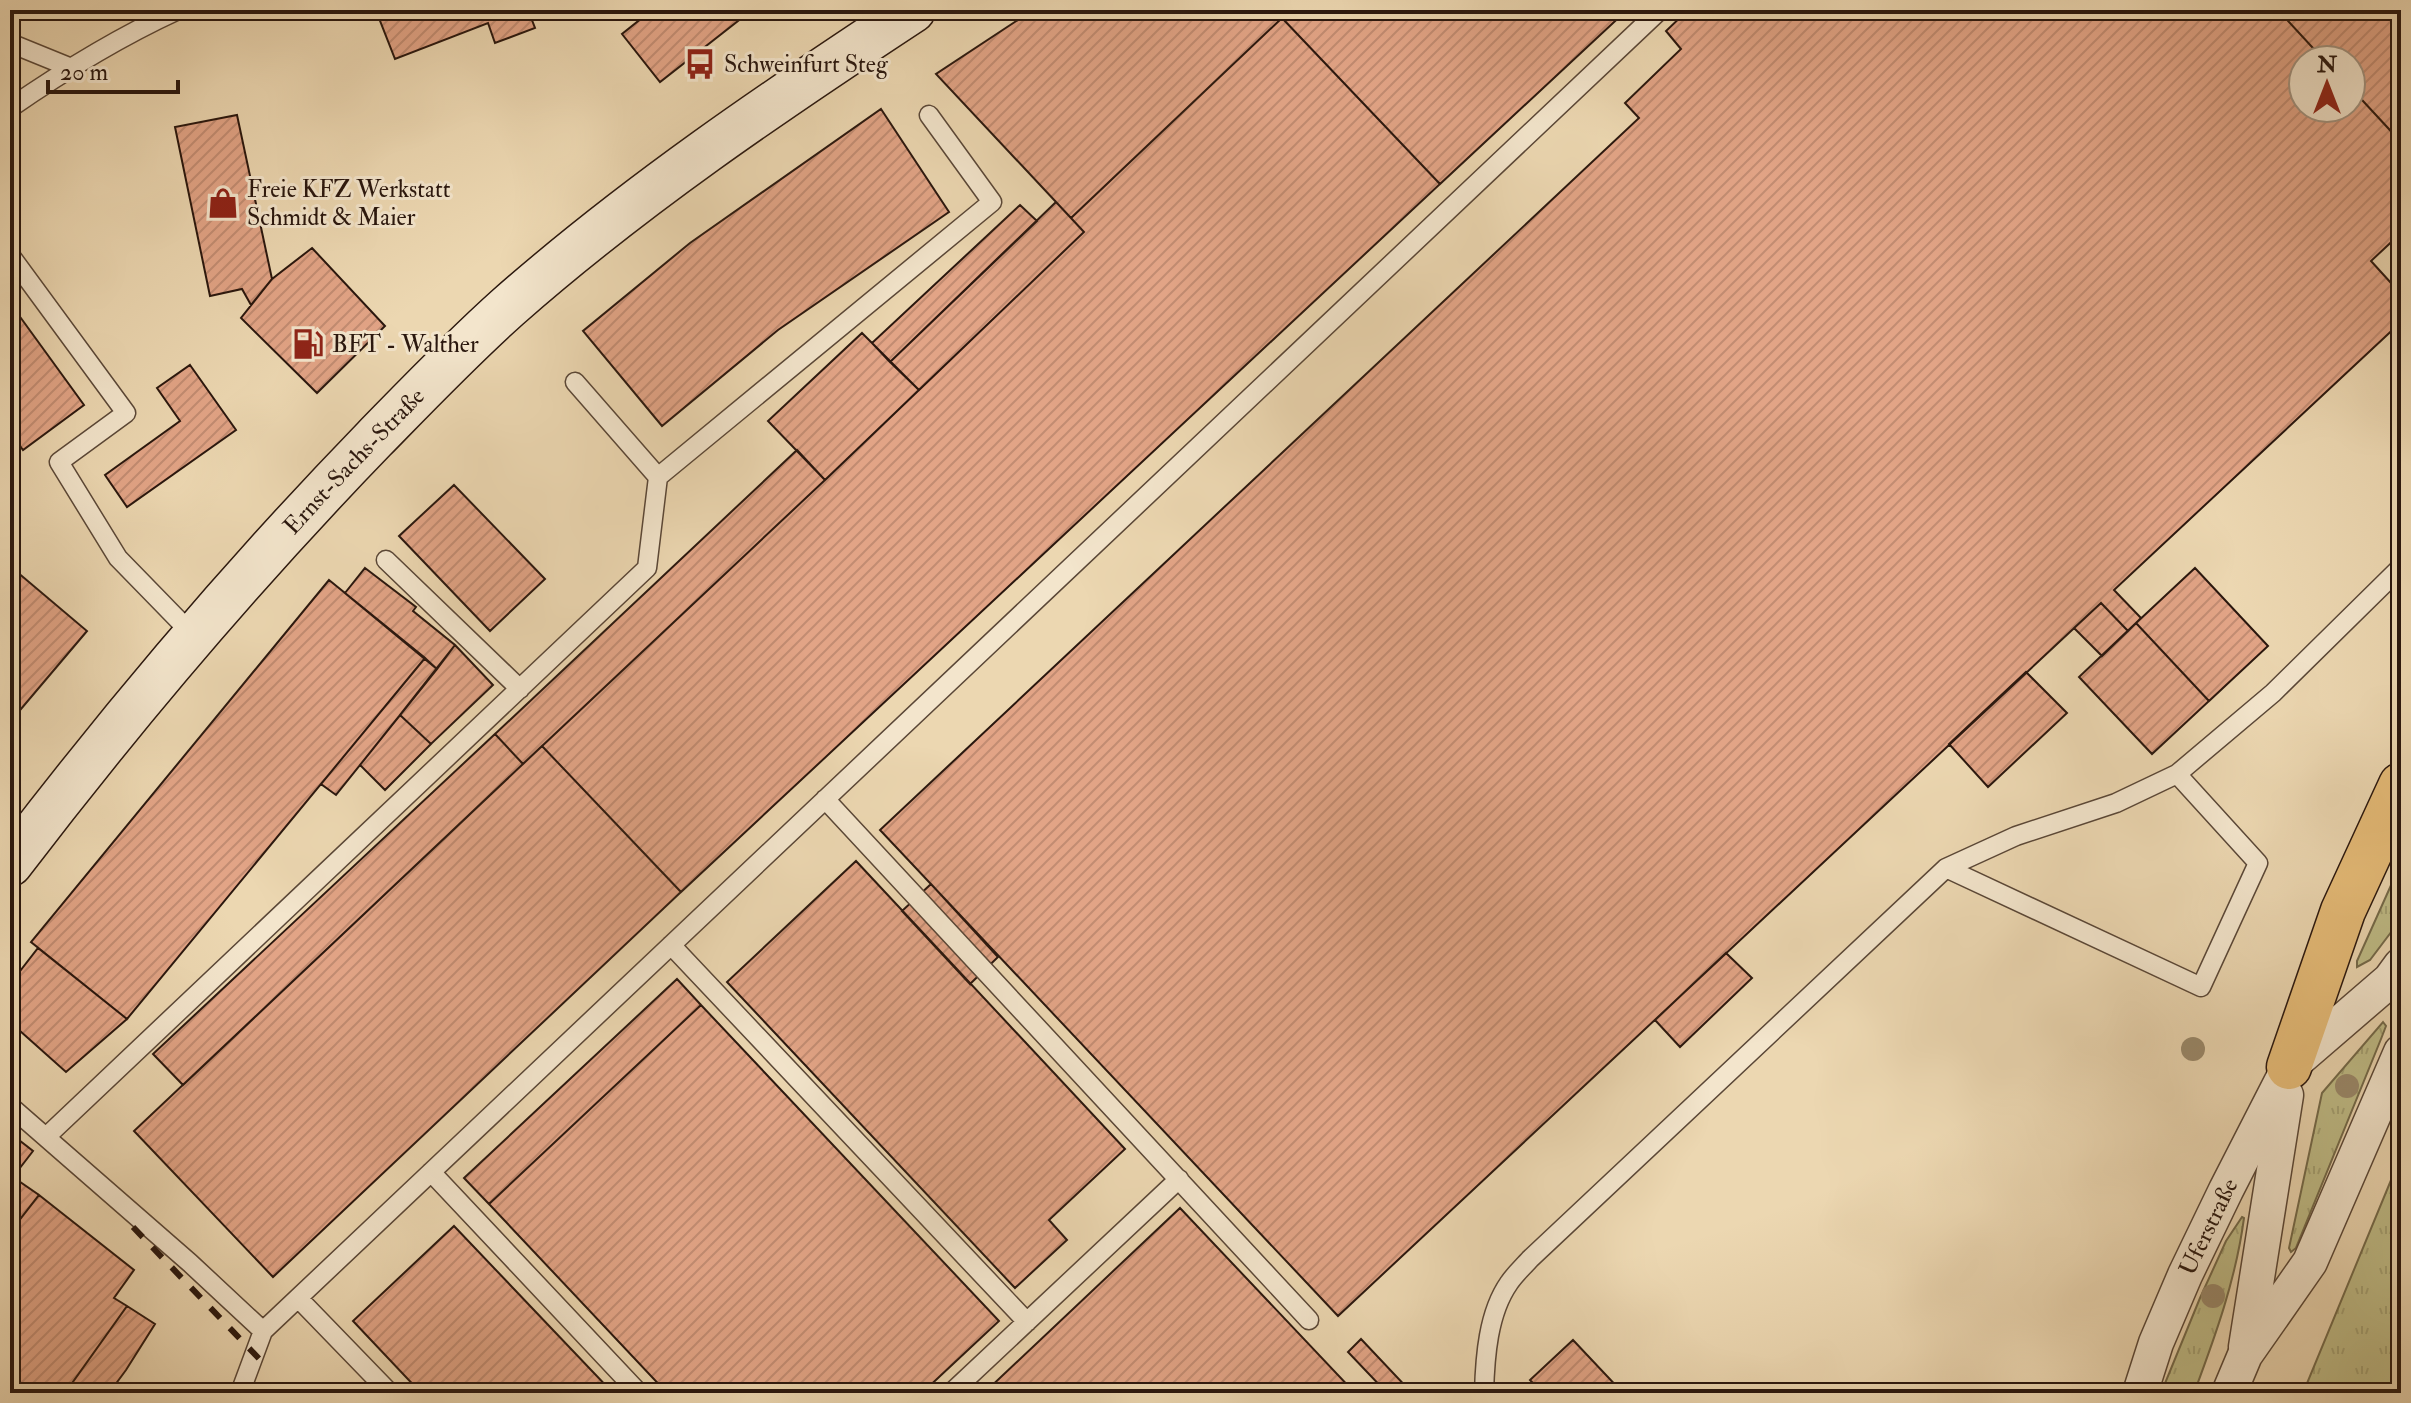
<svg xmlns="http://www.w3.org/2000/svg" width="2411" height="1403" font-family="'IM FELL Double Pica',serif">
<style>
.grass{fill:url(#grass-tufts);stroke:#746a4a;stroke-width:2}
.building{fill:url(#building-hatch);stroke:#2a170e;stroke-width:2}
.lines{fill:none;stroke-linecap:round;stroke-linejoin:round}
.service-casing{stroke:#5a4737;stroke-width:21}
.minor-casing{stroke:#5a4737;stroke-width:37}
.secondary-casing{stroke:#2a170e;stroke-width:47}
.primary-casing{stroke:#2a170e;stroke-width:47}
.service{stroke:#f3e5cc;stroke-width:18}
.minor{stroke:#f3e5cc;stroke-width:34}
.secondary{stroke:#f3e5cc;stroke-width:44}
.primary{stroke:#e6bc78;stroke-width:44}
.rail{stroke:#2a170e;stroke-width:6;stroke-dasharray:14 14;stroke-linecap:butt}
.tree{fill:#9a896b}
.labels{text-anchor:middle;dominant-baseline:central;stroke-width:6;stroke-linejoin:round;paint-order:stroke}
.poi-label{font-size:24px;fill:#2a170e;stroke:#f3e5cc;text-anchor:start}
.street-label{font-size:24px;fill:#2a170e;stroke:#f3e5cc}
</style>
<defs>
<pattern id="grass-tufts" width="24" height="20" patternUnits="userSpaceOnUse" patternTransform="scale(2)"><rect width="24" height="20" fill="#bfbc87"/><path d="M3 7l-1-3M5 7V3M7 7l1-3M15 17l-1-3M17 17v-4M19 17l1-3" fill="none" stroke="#a4a173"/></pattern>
<pattern id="building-hatch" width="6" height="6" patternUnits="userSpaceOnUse" patternTransform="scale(2)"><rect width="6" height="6" fill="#e2a486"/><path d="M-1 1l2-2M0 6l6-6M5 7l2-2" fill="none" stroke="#c28c72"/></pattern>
</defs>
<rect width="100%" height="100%" fill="#ecd7b1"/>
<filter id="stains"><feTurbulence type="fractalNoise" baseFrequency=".0025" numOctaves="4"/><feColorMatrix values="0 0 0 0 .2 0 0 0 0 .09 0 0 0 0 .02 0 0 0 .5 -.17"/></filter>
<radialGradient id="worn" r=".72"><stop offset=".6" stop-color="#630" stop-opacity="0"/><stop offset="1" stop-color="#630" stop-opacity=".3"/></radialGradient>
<path class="grass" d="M2401,863v56l-31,41 -13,7v-6z
M2383,1022l3,4 -5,13 -85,209 -5,4 -2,-4 33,-155z
M2401,1156v237h-98z
M2242,1217l2,1c-8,61 -29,119 -50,175h-33l39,-95 26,-57z"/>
<path class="building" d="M386,10h142l7,18 -40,15 -7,-20 -93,36 -18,-46z
M652,10h100l-92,72 -38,-48z
M1033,10h594l-187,174 -158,-166 -211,200 -135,-144z
M1688,10h590l46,50h-21v48h48v-20l50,54v23l-9,8 9,11v49l-30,28 30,33v28l-287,268 27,28 -13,13 -27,-28 -763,713 -458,-486 759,-712 -14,-15 56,-54 -15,-18z
M2278,10h123v128l-2,2 -48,-52v-28h-27z
M1282,18l158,166 -759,708 -139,-146 283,-266 259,-248 -13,-14z
M881,109l68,103 -171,118 -116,96 -79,-95 107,-88z
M237,115l35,164 -21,26 -9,-16 -32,7 -35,-169z
M1056,202l28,30 -165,158 -29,-28z
M1020,205l17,16 -147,141 -18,-19z
M312,248l73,78 -68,67 -76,-75 31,-39z
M10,303l74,102 -61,45 -13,-18z
M862,333l57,57 -94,90 -57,-59z
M190,365l46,65 -109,77 -22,-32 75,-54 -23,-33z
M797,450l28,30 -302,284 -28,-30z
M454,485l91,94 -55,52 -91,-95z
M10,566l77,65 -77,91z
M365,568l51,39 -3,4 42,34 -18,24 -92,-76z
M2195,568l73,78 -59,55 -73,-78z
M329,580l96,78 -298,361 -96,-77z
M2101,603l27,28 -26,25 -28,-28z
M2136,623l73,78 -57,53 -73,-77z
M455,645l38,40 -62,59 -31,-29z
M425,658l12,11 -101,126 -15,-11z
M2026,672l41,41 -79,74 -39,-43z
M400,715l31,29 -46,46 -25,-25z
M495,734l28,30 -340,321 -30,-31z
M542,746l139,146 -408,385 -139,-146z
M856,861l269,288 -76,71 18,20 -52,48 -288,-306z
M931,884l67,73 -28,27 -68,-73z
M38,948l89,71 -61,53 -56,-50v-38z
M1726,953l26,25 -72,69 -25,-27z
M677,979l24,26 -212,199 -25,-26z
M701,1005l298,316 -77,72h-255l-178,-189z
M10,1133l23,18 -20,26 26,18 -18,23 -11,-8z
M39,1195l95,75 -20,28 13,8 -62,87h-55v-183l11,8z
M1180,1208l175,185h-371z
M454,1226l159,167h-192l-68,-72z
M127,1306l28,18 -29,46 -17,23h-44z
M1361,1339l51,54h-25l-39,-41z
M1573,1340l50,53h-81l-12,-13z"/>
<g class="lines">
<defs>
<path id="service" d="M10,43l59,24
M10,108c55,-38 107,-70 168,-98
M10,255l116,158 -67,49 59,96 77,79
M575,382l83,95
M386,560l134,129
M825,799l484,521
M1946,868l255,119 57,-124 -81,-89
M671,945l356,377
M10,1106l180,157 73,68 -23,62
M46,1137l601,-569 11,-91 334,-275 -63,-87
M431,1172l208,221
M298,1298l92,95
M263,1331l1397,-1321
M951,1393l228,-214
M1484,1393c1,-36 4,-80 25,-110 6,-9 14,-16 21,-24l416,-391 70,-32 100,-33 61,-29 96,-81 128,-126"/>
<g id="minor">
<path d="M2246,1347l40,-252"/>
<path id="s1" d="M2140,1393l16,-50 29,-68 41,-85 63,-123 101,-87 11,-15"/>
<path d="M2229,1393l16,-38 65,-93 91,-210"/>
</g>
<g id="secondary">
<path id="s2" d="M10,864c113,-148 234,-291 364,-425 44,-45 87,-90 134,-132 126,-111 265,-205 405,-297"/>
</g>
<path id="primary" d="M2289,1067l54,-156 58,-126"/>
</defs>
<use href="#service" class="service-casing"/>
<use href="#minor" class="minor-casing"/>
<use href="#secondary" class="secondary-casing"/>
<use href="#primary" class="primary-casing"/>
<use href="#service" class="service"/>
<use href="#minor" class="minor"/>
<use href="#secondary" class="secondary"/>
<use href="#primary" class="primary"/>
<path class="rail" d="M133,1227l135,141"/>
</g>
<g class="tree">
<circle cx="2193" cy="1049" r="12"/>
<circle cx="2347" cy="1086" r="12"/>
<circle cx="2213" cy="1296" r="12"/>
</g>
<defs>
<symbol id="bus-bare" viewBox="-9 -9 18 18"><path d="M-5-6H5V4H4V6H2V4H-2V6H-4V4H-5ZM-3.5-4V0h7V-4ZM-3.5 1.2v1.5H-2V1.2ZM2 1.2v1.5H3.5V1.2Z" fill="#8f2418" stroke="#f3e5cc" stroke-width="2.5" paint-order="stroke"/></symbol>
<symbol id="shop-bare" viewBox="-9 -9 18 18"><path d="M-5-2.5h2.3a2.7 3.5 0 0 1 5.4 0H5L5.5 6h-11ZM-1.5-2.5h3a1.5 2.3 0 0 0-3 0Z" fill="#8f2418" stroke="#f3e5cc" stroke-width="2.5" paint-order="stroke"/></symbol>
<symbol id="fuel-bare" viewBox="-9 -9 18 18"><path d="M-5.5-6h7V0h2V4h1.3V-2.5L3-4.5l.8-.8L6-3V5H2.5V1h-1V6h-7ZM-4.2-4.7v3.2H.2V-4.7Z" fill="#8f2418" stroke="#f3e5cc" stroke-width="2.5" paint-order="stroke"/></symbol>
</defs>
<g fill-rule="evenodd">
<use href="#bus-bare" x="678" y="42" width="44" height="44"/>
<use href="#shop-bare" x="201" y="181" width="44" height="44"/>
<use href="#fuel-bare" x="286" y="322" width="44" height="44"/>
</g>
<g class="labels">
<g class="poi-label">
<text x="724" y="64">Schweinfurt Steg</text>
<text x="247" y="189">Freie KFZ Werkstatt<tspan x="247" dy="28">Schmidt &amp; Maier</tspan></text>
<text x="332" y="344">BFT - Walther</text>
</g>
<g class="street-label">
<text stroke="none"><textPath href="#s2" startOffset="530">Ernst-Sachs-Straße</textPath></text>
<text stroke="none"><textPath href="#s1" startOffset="180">Uferstraße</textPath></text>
</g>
</g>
<rect width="2411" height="1403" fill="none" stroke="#ecd7b1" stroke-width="40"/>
<rect x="12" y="12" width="2387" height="1379" fill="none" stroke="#2a170e" stroke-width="4"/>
<rect x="20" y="20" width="2371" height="1363" fill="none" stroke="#2a170e" stroke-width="2"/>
<g transform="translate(2327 84)"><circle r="38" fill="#f3e5cc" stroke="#a39380" stroke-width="2"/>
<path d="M0-6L14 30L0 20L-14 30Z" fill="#8f2418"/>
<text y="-12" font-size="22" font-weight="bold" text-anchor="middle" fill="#2a170e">N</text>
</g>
<path d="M48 80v12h130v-12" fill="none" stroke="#2a170e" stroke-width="4"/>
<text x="60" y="80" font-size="24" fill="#2a170e" stroke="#f3e5cc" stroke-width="6" paint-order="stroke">20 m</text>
<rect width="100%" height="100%" filter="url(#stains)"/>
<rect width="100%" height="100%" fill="url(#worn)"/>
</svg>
